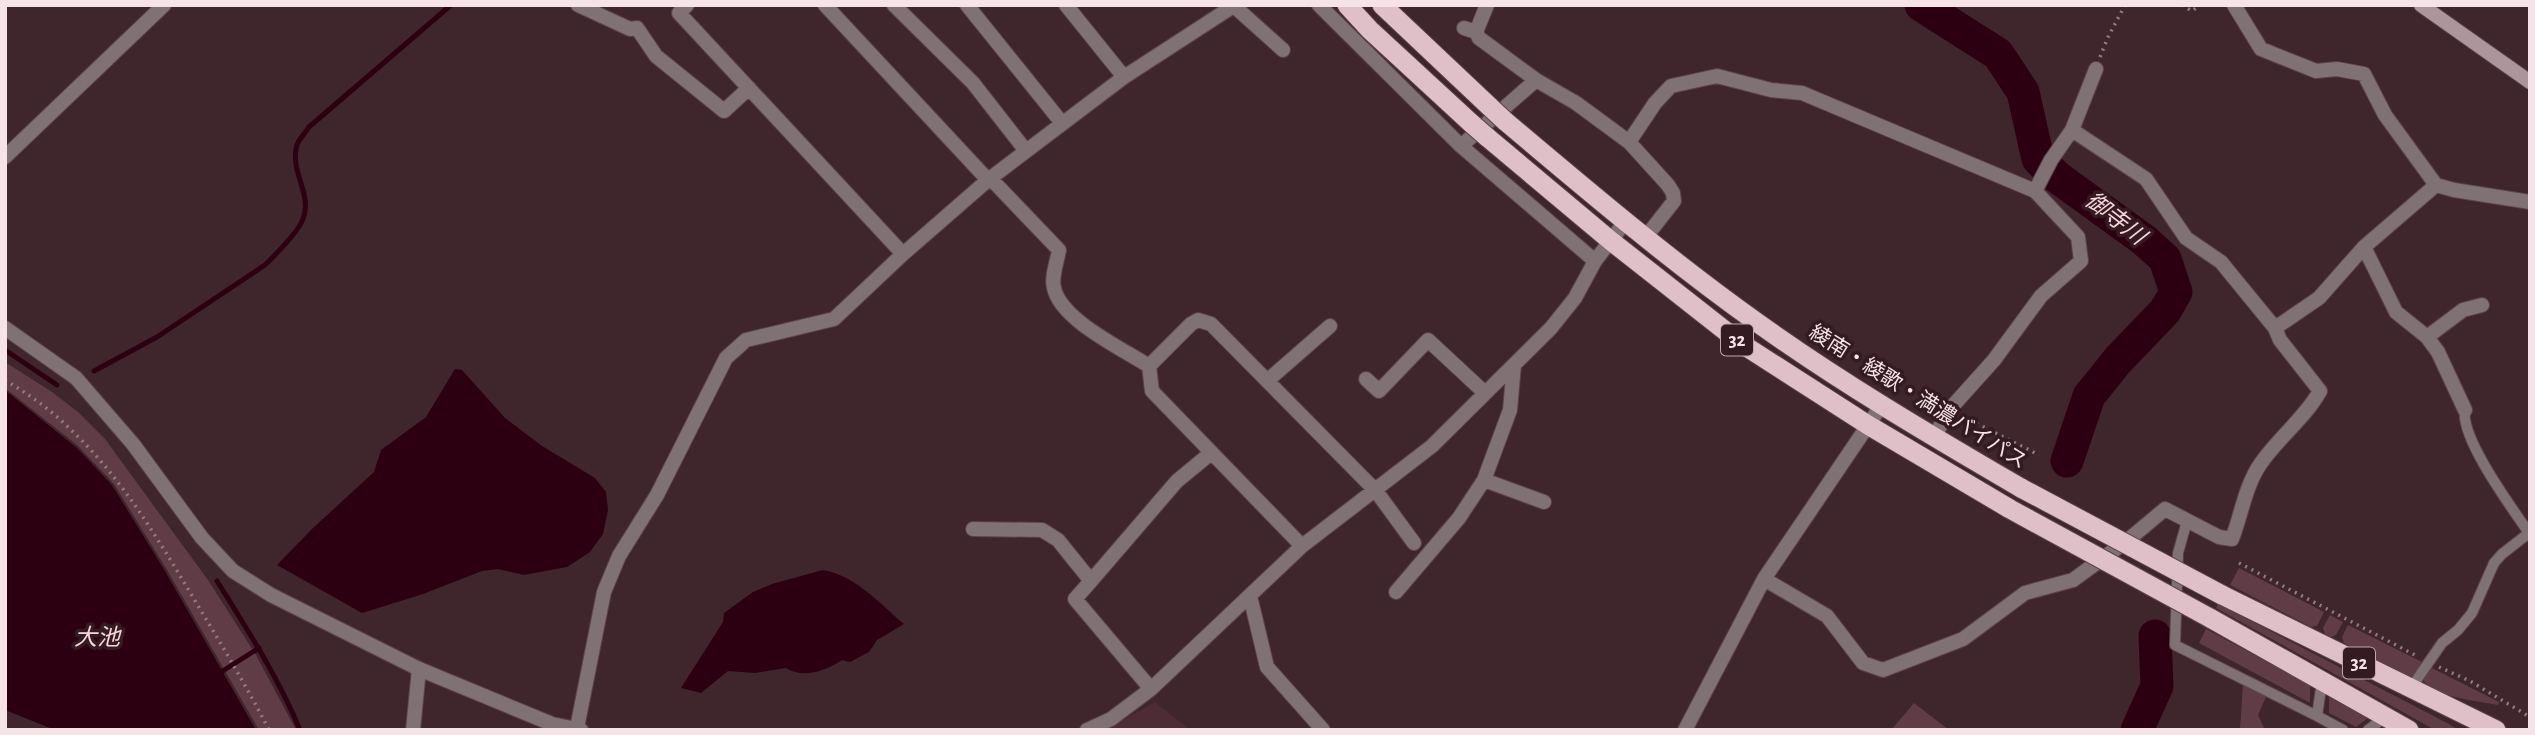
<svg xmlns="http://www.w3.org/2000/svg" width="2535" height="735" font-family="'Alegreya Sans','Noto Sans JP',sans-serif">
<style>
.built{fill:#4d2c35}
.green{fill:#603d46}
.water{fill:#2c0011}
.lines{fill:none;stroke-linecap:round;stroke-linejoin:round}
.stream{stroke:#2c0011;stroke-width:5}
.river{stroke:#2c0011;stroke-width:33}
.service-casing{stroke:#5c434a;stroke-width:12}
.minor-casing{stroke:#5c434a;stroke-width:16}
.tertiary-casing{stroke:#5c434a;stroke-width:16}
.secondary-casing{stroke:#5c434a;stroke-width:16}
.trunk-casing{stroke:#5c434a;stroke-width:21}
.path{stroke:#927c81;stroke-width:3.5;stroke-dasharray:2 5;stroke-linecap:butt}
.service{stroke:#7f7174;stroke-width:10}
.minor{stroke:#7f7174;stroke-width:14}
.tertiary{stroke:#7f7174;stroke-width:14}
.secondary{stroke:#ac969b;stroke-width:14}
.trunk{stroke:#e0c0c8;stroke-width:19}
.trunk-bridge-casing{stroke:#5c434a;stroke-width:21;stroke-linecap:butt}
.trunk-bridge{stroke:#e0c0c8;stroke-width:19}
.labels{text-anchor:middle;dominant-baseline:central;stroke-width:7;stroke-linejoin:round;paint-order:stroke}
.shield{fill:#341b22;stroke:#bba7ac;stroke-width:2}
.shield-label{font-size:19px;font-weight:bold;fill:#f5e3e7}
.street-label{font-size:21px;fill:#f5e3e7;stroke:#341b22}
.water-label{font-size:23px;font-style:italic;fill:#f9d4dd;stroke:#341b22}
</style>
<rect width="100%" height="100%" fill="#3f252c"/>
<path class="built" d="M1155,702l35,28h-85z"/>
<path class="green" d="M5,362l47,30 26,20 27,27 103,141 48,75 40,75h-37l-92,-160 -53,-86 -37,-39 -72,-57z
M2239,568l85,44 -7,14 -6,1 -81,-42z
M2218,604l231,120 9,6h-23l-219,-122z
M2330,615l13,7 -7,13 -5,2 -6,-3 -2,-6z
M2348,625l74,37 -7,13 -6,2 -65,-34 -2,-6z
M2206,629l104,56v18l-111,-60z
M2428,666l71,36 -1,3c-20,-4 -67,-8 -76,-27z
M2243,683l23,14 -8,18 7,15h-25z
M2329,697l39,21 -12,9 -27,-14z
M1914,703l35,27h-58z"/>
<path class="water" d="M455,369l7,1 43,48 37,28 53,32 11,14 2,18 -5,24 -13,18 -23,15 -43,8 -26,-6 -16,2 -59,23 -61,19 -85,-48 35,-36 62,-57 7,-22 45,-33z
M5,390l72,58 35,37 53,86 91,159h-201l-50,-20z
M823,570c32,5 57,34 81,54l-27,16 -8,12 -19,10 -8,-2c-17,11 -38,19 -56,8l-31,5 -27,-2 -27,22 -20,-5 42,-66 1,-9 29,-21 19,-8z"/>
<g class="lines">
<path class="stream" d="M5,350l52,35
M94,371l63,-34 108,-72c11,-11 33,-32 38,-46 10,-25 -14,-48 -6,-74 2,-6 9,-13 12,-18l142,-122
M217,581c30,48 61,96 83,149
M218,674l41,-26"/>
<path class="river" d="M1921,5l77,49 25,38 15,67 19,18 87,63 21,19 11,33 -11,19 -47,49 -29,36 -22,65
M2137,730l20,-44 -2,-50"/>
<defs>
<path id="service" d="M2187,521l-9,32 -3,92 142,71 5,-35
M2411,688l31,-45 16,-13 14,-17 22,-50 8,-9 27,-21c-17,-25 -69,-95 -64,-123
M2317,716l26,14
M2368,730l17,-13"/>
<path id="minor" d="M578,5l52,24 7,-1 19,28 68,55 25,-23
M687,5l-8,8 224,241
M825,5l163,175
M894,5l79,78 53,68
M967,5l95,118
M1066,5l58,72
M1319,5l142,141 134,115
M2234,5l27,44 55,22 21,-2 27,5 21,41 51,70 18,5 76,12
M1234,6l49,44
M1464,28l12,4 3,6 57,42 40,23 53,39 39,43 5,8 1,8 -29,37
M1476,32l11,-27
M2072,130l74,49 40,59 35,24 54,66
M1629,142l26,-39 16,-17 46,-10 54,14 31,3 233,98 16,-31 21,-30 24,-61
M1461,146l75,-66
M991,179l68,71c-2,12 -8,27 -5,38 7,32 67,60 95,78l3,25 150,155
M2364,247l32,65 31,25 11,15 27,58
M2427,337l36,-27 19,-5
M1149,366l42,-42 7,-4 13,4 165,167 38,52
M1366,379l13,12 49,-51 57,53
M1267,381l63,-55
M1934,437l16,-28 44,-49 47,-64 40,-35 -3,-24 -43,-46
M1484,480l60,22
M973,529l69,1 16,10 33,41 -16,18 76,90
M1764,579l63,37 36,47 20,7 80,-31 62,-46 48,-13 55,-40 37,-31 54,28 13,2c10,-26 13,-53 29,-76 18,-26 44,-45 59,-72l-40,-51 -5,-12 44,-30 45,-51 72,-62
M1091,581l86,-100 34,-28
M1396,592l63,-74 25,-38 26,-70 4,-45
M1250,596l17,71 56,63
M577,728l27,-136 15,-36 38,-61 69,-137 20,-18 88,-21 69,-65 85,-74 136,-103 111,-72
M413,730l6,-61
M1087,730l24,-11 40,-30 151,-143 130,-100 119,-118 24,-30 20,-37 30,-39
M1685,730l79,-151 117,-173"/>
<path id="tertiary" d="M5,157l159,-152
M5,328l71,50 57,66 69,94 31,33 38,24 148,74 133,55 29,6"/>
<path id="secondary" d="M2421,5l109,77"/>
<path id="trunk" d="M1347,5l23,25 102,94
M1382,5l108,102
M1505,121c82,69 163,138 250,200 85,61 175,114 266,167
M1487,137l124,104 131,103 126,81 142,84
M2222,595l274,135
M2210,618l199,112"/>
</defs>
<use href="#service" class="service-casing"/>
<use href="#minor" class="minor-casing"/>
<use href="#tertiary" class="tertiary-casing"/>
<use href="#secondary" class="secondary-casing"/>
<use href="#trunk" class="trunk-casing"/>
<path class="path" d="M2182,5l10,6 8,-6
M2100,57l8,-20 17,-32
M5,380c23,14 45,29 64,48 55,51 93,118 131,181 24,40 48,80 69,121
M1964,417l75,38
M2239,563l178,93
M2439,667l31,14 60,36"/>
<use href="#service" class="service"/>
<use href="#minor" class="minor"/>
<use href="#tertiary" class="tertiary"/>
<use href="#secondary" class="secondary"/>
<use href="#trunk" class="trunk"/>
<defs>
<path id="trunk-bridge" d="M1490,107l15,14
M1472,124l15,13
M2021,488l201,107
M2010,509l200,109"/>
</defs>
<use href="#trunk-bridge" class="trunk-bridge-casing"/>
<use href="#trunk-bridge" class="trunk-bridge"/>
</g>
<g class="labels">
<g class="shield">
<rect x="1721" y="324.5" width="32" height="31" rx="5"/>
<rect x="2343" y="647.5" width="32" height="31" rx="5"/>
</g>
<g class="shield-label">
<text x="1737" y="340">32</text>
<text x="2359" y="663">32</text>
</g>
<g class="street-label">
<text transform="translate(1918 397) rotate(32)">綾南・綾歌・満濃バイパス</text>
</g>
<g class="water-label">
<text transform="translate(2115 219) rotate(38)">御寺川</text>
<text x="97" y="638">大池</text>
</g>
</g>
<rect width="2535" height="735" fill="none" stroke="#f5e3e7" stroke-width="14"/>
</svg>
